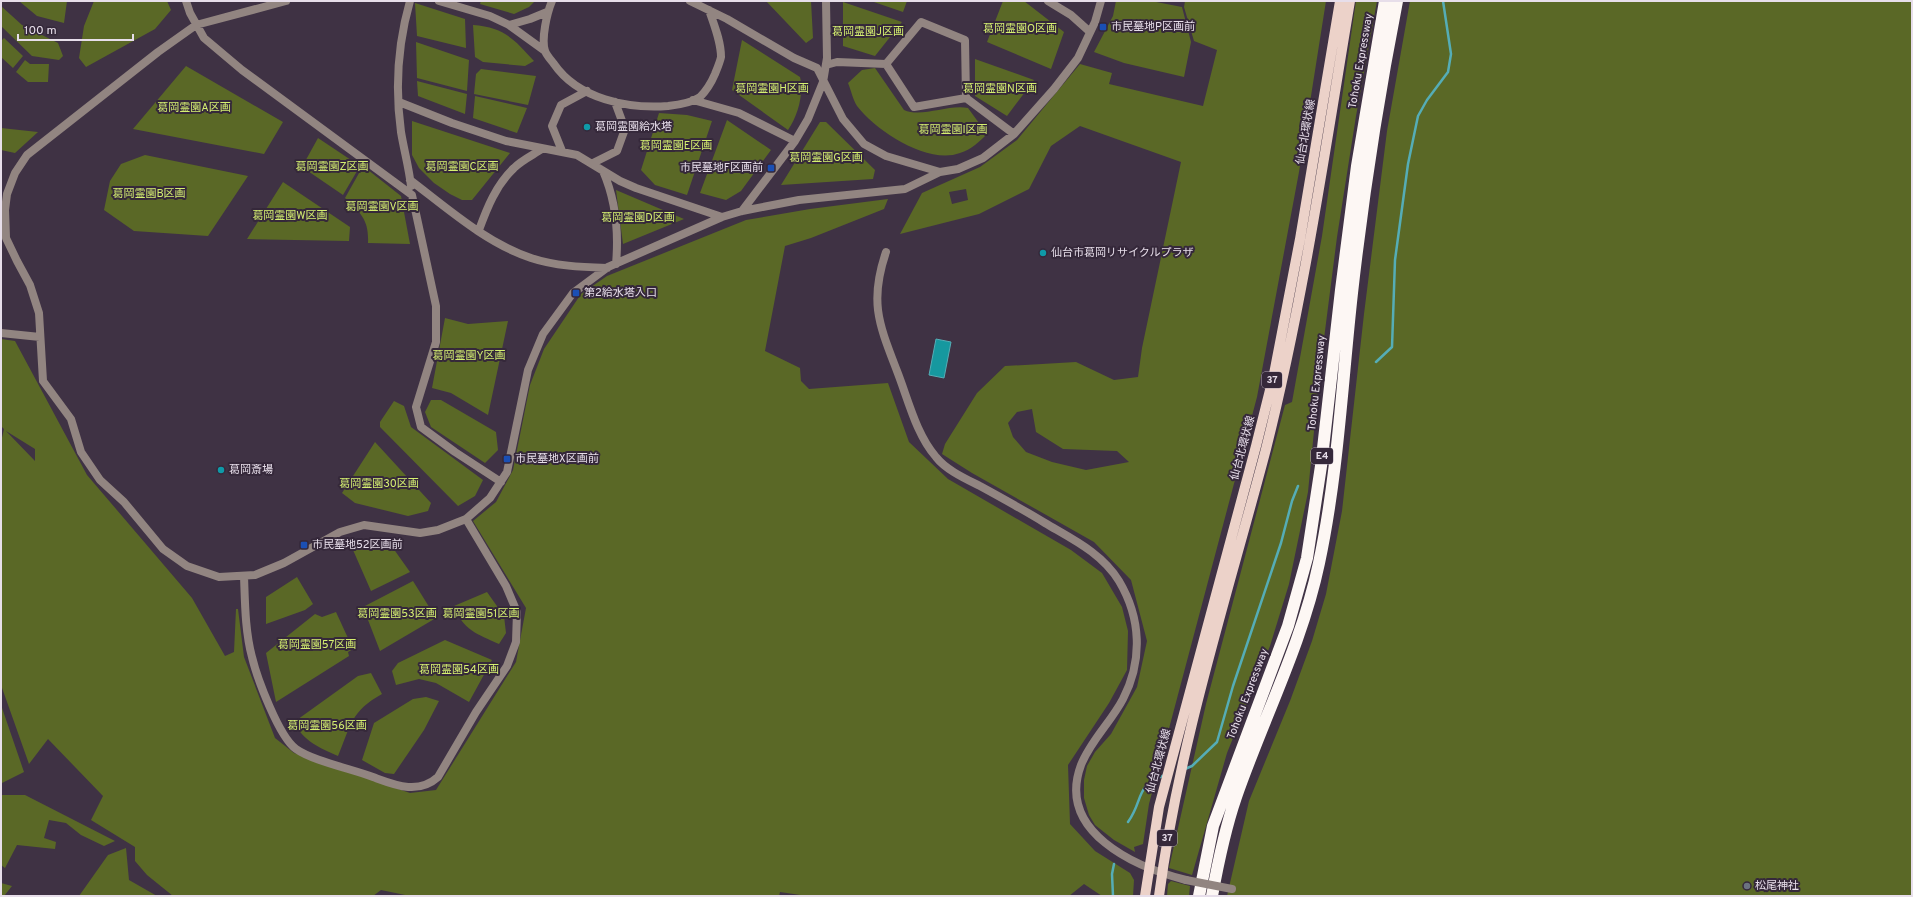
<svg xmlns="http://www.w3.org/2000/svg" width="1913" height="897" font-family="Overpass,'Noto Sans JP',sans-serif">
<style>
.green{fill:#5a6826;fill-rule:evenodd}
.water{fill:#16989f;stroke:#55adb6}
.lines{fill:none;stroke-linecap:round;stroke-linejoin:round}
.stream{stroke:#55adb6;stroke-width:2.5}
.minor{stroke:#928581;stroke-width:8}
.major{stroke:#ecd2c9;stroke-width:10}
.highway{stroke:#fdf7f4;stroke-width:12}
.minor-bridge{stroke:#928581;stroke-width:8}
.transit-dot{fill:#1a4fb4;stroke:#35283a;stroke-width:1.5}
.culture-dot{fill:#0f9aa8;stroke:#35283a;stroke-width:1.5}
.worship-dot{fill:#6b7280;stroke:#35283a;stroke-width:1.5}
.labels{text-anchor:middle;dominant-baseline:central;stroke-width:4;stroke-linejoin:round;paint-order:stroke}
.shield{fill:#35283a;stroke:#b2a7b5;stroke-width:1}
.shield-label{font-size:10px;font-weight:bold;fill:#e7deea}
.poi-label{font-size:11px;fill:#e7deea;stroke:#35283a;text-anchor:start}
.park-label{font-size:11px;fill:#d6f171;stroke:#35283a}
.street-label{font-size:11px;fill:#e7deea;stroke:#35283a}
</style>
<rect width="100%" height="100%" fill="#3f3244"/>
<path class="green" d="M19,1h48l-3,22 -27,-7z
M94,1h73l4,9 -16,19 -69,38 -7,-9 5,-32z
M481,1h54l-6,6 -15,7 -34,-10z
M766,1h45l2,37 -7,5z
M871,1h36l-4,11z
M1003,1h21l40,31 -13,37 -64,-27z
M1116,1h35l31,6 9,35 -7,35 -60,-14 -30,-11 19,-36z
M1185,1h141l-27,171 -42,225 -108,407 -6,40 -9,3 1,5 -21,-12 -19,-15 -6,-10 -5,-17v-18l3,-14 8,-14 16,-18 26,-47 10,-46 -16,-61 -37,-38 -122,-69 -30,-19 3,-10 32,-51 28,-27 71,-4 38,18 24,-3 4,-29 39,-186 -101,-36 -29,20 -22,43 -50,25 -79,20 22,-41 58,-26 37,-27 63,-76 32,9 -3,11 94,22 14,-56 -23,-9 -10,-34zM966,189l2,11 -16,4 -3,-12zM1032,409l4,23 27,17 54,2 12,11 -43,8 -34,-8 -26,-10 -13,-15 -5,-14 9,-11z
M1356,1h21l-21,115 -19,121 -17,133 -12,122 -19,92 -19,62 -43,107 -35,122 -23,-7 37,-164 79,-299 7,-3 30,-166z
M1410,1h502v895h-685l22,-95 41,-100 22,-60 14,-47 16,-83 22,-197 23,-183z
M843,2l59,20 -27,34 -32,-10z
M415,3l50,16 1,29 -49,-12z
M1,6l21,19 36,18 5,13 -4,4 -27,-4 -31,-30z
M473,25c31,2 42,15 61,36l-9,5 -42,-4 -8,-5z
M4,38l19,18 -10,12 -12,-11v-16z
M742,40l58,37c4,16 -2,39 -12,53l-56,-40z
M416,42l53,18 -2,31 -50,-13z
M975,59l59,21 -27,36 -32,-20z
M25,60l5,4h19l-1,18h-20l-12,-10z
M186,66l97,56 -19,32 -131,-25z
M875,68l29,42c18,8 44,-6 64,-2l19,26c-7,7 -16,16 -27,19 -32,12 -84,-22 -103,-47 -4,-6 -6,-16 -9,-23l14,-13z
M481,69l55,7 -8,29 -54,-11 2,-20z
M417,81l50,13 -2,20 -47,-18z
M475,96l52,12 -10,25 -44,-15z
M659,113l28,2 25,6 -25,74 -32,-10 -14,-15z
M727,120l44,30 -30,41 -15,9 -26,-7z
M412,121l98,32 -38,47h-10l-12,-6 -16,-11 -15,-15 -7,-13z
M820,122h6l49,48 -2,9 -92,6z
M1,128l37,4 -23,21 -14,-3z
M318,138l42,28 -17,29 -41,-28z
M145,155l103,21 -40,60 -74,-5 -30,-21 6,-29 11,-17z
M363,166l38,30 9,48 -42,-1c1,-23 -7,-30 -23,-45z
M283,182l67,45 -1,14 -102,-2z
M616,190l68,29 -61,25z
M888,199l-4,10 -73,29 -26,8 -20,105 35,17 1,13 8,8 79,-6 21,59 39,37 123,71 31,23 20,34 6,24 -1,39 -18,33 -41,62 2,59 25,27 35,22 4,7 -1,16h-31l-18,-12 -15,12h-262l-27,-4 -1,4h-369l-29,-6 -8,6h-200l-26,-21 -12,-14v-14l-44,-27 12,-24 -55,-57 -19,25 -28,-79v-243l3,-13 -3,-3v-87l14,2 72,134 105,123 33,58 9,-4 2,-43h2l6,48 31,81 19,15 116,40 26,-3 80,-128 10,-54 -53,-87 23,-19 17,-32 17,-85 14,-36 37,-55 26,-18 139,-56 64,-11zM6,431l29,18v12z
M445,318l23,6 40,-3 -20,94 -37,-22 -19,-5z
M431,400h10l55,32 2,18 -13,13 -54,-36 -6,-15z
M394,401l10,5 7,21 72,53 -8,16 -17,10 -78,-79v-5z
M375,442l56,61 -3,8 -20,5 -53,-13 -13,-10z
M393,548l17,24 -39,19 -18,-41z
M297,577l16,27 -8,6 -39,14v-27z
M413,581l23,37 -56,33 -17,-44z
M487,592l17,24 2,17 -7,11c-22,-10 -36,-14 -45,-38z
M336,612l17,37 -5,3 1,4 -73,46 -10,-49 49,-39 7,3z
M445,640l47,20 -23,42 -33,-19 -17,-4 -23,6 -4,-14 6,-8z
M371,673l11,21c-31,17 -31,31 -44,62 -18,-8 -35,-15 -44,-34l64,-46z
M426,697l13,4 -15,29 -30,44 -9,-1 -23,-13 12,-37 39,-24z
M1,705l23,67 -22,11 -1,-1z
M1,795h24l90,46 -11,5 -23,-11 -15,-12 -17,-3 -5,18 12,4 -1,7 -38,-4 -12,23 -4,-3z
M126,848l3,32 28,16h-78l29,-41z
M1171,881l19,5 -1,10h-22l1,-12z
M1,883l11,3 -8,10h-3z"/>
<path class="water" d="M936,339l15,3 -7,36 -15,-3z"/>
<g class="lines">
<path class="stream" d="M1376,362l16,-15 3,-87 13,-96 10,-48 9,-16 21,-28 3,-18 -8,-53
M1185,769l7,-3 25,-24 16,-56 48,-143 11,-42 6,-15
M1128,822c16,-22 6,-36 37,-47
M1113,896l-1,-22 2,-10"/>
<path class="minor" d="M186,1l4,12 14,25 38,32 170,125 24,111v36l-20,65 5,20 34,25 46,30
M286,1l-90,24 -38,27 -131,103 -12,18 -8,21 -2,16 1,28 11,23 13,24 9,28 4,68 28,38 10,33 19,28 24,22 39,47 17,12 7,5 32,11 36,-2 29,-12 56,-31 24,-7 56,8 18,-3 28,-11 24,-21 17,-26 21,-102 15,-36 30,-41 35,-26 114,-50 20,-6 57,-11 106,-11 35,-17 18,-3 25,-11 31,-24 40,-45 24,-31 17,-36 6,-21
M410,1c-12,42 -15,87 -9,131 3,18 8,36 10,54
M439,1l51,15 19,9 36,26
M552,1c-5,12 -11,38 -7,50 2,5 6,9 9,13 24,35 74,45 114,42 10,-1 23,-3 32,-9 6,-6 12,-16 15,-23 2,-5 5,-12 6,-17 0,-16 -7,-32 -12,-47
M690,1l37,18 67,39 23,10 26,51 21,25 22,12 54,16
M1048,1l23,14 19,17
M509,25l21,-6 17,-7
M886,64l35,-42 44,18 1,58
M826,65l11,-3 49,2 28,43 52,-9 48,36
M693,100l46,13 56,28
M399,102l53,21 54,18 71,14 43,26 16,7 86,29
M562,151l-10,-25 9,-21 26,-14
M593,163l24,-12 8,-22 -10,-27
M603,171c13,30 16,60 13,93
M410,180c37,28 76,63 121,78 24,8 50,9 76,10
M742,211l53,-70 13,-22 15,-37 4,-24 -1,-57
M479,230c8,-22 17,-45 35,-62 8,-8 19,-13 28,-19
M886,252c-17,50 -7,72 11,119 11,28 19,63 39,86 10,13 30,22 44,29 22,12 44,24 65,37 27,16 57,30 74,58 22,37 24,79 4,118 -12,23 -32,41 -42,66 -25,67 54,102 105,115
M1,333l39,4
M244,576c1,26 1,55 8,81 5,21 27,80 44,92 17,12 56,20 77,28 22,8 45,18 65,0l38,-65 31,-46 9,-24 1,-30 -11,-26 -40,-67"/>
<path class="major" d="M1145,896l14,-89 97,-361 18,-72 26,-135 40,-238
M1159,896c20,-153 68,-299 107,-447 37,-147 59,-298 84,-448"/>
<path class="highway" d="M1199,896l14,-70 75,-200 19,-68 14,-92 20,-176 16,-124 28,-165
M1212,896c6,-33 13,-67 24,-99 27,-78 66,-153 83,-234 19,-89 23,-180 33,-270 11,-98 26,-195 45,-292"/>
<path class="minor-bridge" d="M1186,880l46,9"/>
</g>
<g class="transit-dot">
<rect x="1099" y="23" width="8" height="8" rx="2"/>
<rect x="767" y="164" width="8" height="8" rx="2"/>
<rect x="572" y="289" width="8" height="8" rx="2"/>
<rect x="503" y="455" width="8" height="8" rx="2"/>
<rect x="300" y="541" width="8" height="8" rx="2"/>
</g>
<g class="culture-dot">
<circle cx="587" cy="127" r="4"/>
<circle cx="1043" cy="253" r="4"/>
<circle cx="221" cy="470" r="4"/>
</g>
<circle class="worship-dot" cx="1747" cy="886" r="4"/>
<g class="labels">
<g class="shield">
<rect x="1262" y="372" width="20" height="16" rx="3"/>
<rect x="1311" y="448" width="22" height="16" rx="3"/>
<rect x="1157" y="830" width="20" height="16" rx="3"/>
</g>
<g class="shield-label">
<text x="1272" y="380">37</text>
<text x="1322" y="456">E4</text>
<text x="1167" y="838">37</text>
</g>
<g class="poi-label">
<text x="1111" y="27">市民墓地P区画前</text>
<text x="595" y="127">葛岡霊園給水塔</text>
<text x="763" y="168" text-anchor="end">市民墓地F区画前</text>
<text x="1051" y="253">仙台市葛岡リサイクルプラザ</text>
<text x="584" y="293">第2給水塔入口</text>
<text x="515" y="459">市民墓地X区画前</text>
<text x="229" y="470">葛岡斎場</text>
<text x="312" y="545">市民墓地52区画前</text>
<text x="1755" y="886">松尾神社</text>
</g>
<g class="park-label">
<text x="1020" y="29">葛岡霊園O区画</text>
<text x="868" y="32">葛岡霊園J区画</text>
<text x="772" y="89">葛岡霊園H区画</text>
<text x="1000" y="89">葛岡霊園N区画</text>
<text x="194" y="108">葛岡霊園A区画</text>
<text x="953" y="130">葛岡霊園I区画</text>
<text x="676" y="146">葛岡霊園E区画</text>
<text x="826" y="158">葛岡霊園G区画</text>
<text x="332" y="167">葛岡霊園Z区画</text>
<text x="462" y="167">葛岡霊園C区画</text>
<text x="149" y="194">葛岡霊園B区画</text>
<text x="382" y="207">葛岡霊園V区画</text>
<text x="290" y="216">葛岡霊園W区画</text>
<text x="638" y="218">葛岡霊園D区画</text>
<text x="469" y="356">葛岡霊園Y区画</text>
<text x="379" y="484">葛岡霊園30区画</text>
<text x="397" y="614">葛岡霊園53区画</text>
<text x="481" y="614">葛岡霊園51区画</text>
<text x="317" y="645">葛岡霊園57区画</text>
<text x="459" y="670">葛岡霊園54区画</text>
<text x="327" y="726">葛岡霊園56区画</text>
</g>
<g class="street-label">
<text transform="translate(1361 61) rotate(-80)">Tohoku Expressway</text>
<text transform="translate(1306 132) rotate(-80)">仙台北環状線</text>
<text transform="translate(1317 383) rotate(-84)">Tohoku Expressway</text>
<text transform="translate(1243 448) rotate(-75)">仙台北環状線</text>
<text transform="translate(1248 694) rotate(-69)">Tohoku Expressway</text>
<text transform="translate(1159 761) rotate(-75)">仙台北環状線</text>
</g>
</g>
<rect width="1913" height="897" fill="none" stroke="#e7deea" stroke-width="4"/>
<path d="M18 34v6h115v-6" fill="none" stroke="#e7deea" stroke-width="2"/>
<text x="24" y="34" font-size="12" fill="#e7deea" stroke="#35283a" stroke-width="3" paint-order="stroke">100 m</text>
</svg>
